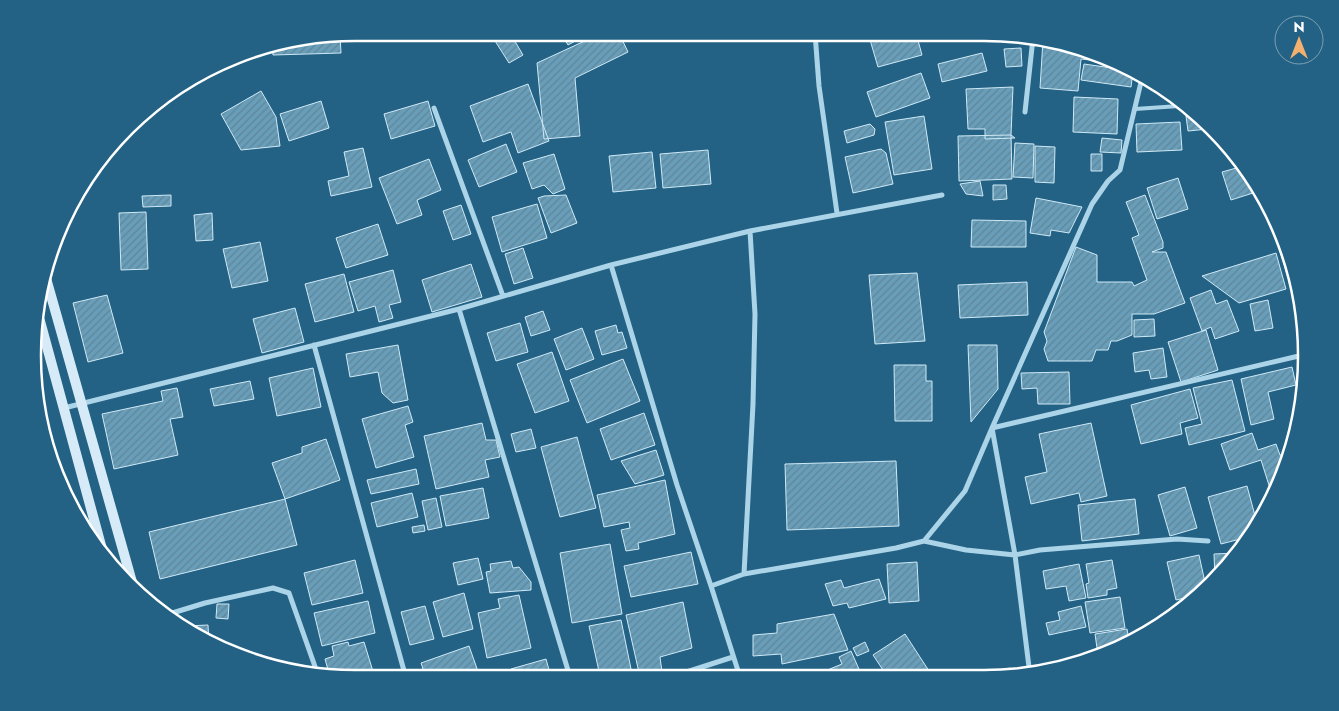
<svg xmlns="http://www.w3.org/2000/svg" width="1339" height="711" font-family="Jost,sans-serif">
<style>
.building{fill:url(#building-hatch);stroke:#cfe9f6}
.lines{fill:none;stroke-linecap:round;stroke-linejoin:round}
.lane{stroke:#abd4e8;stroke-width:4}
.street{stroke:#abd4e8;stroke-width:5}
.secondary{stroke:#d6ebf7;stroke-width:10}
.rim{fill:none;stroke:#fff;stroke-width:2.5}
</style>
<defs>
<pattern id="building-hatch" width="6" height="6" patternUnits="userSpaceOnUse" patternTransform="scale(1.25)"><rect width="6" height="6" fill="#689eb9"/><path d="M-1 1l2-2M0 6l6-6M5 7l2-2" fill="none" stroke="#608598"/></pattern>
</defs>
<rect width="100%" height="100%" fill="#236284"/>
<path class="building" d="M490,33h32l-9,5 10,17 -14,8z
M561,33h29l-22,12z
M602,33h17l9,19 -53,26 5,58 -36,3 -7,-76z
M868,33h48l6,22 -44,12z
M340,35l1,18 -68,2 -1,-9z
M1043,40l24,3 23,9v8l-9,-1 -3,32 -38,-3z
M1021,48l1,18 -16,1 -2,-18z
M982,53l5,18 -45,11 -4,-18z
M1113,61l14,5 6,5 -2,16 -50,-7 3,-16 28,4z
M921,73l9,25 -54,19 -9,-25z
M528,84l21,57 -31,12 -7,-21 -28,10 -13,-36z
M1013,87l-2,48 4,3 -30,1v-10h-17l-2,-40z
M261,91l15,26 4,29 -39,4 -20,-36z
M1074,97l44,2 -1,35 -44,-2z
M321,101l8,27 -40,13 -9,-27z
M428,101l7,25 -44,13 -7,-25z
M924,116l8,53 -38,6 -9,-53z
M1186,116h5l17,13 -20,2z
M1180,122l2,28 -45,2 -1,-28z
M870,124l5,5 -1,6 -27,8 -3,-12z
M1011,135l1,44 -53,2 -1,-45z
M1102,138l20,2 -1,13 -21,-1z
M1015,143l19,1 -1,34 -20,-1z
M506,144l11,28 -38,15 -11,-27z
M1035,146l20,1 -1,36 -19,-1z
M363,148l9,39 -41,9 -3,-15 21,-5 -5,-24z
M881,149l5,4 7,31 -40,9 -8,-36z
M708,150l3,34 -48,4 -3,-34z
M652,152l4,36 -43,4 -4,-36z
M554,154l11,35 -12,5 -9,-9 -12,4 -9,-26z
M1091,154h11v17h-11z
M429,159l12,31 -24,10 5,15 -25,9 -18,-46z
M1240,167l9,14 4,12 -22,7 -9,-28z
M1178,178l10,31 -31,10 -10,-31z
M980,181l3,15 -17,-2 -6,-10z
M993,185h13l1,14 -14,1z
M171,195v11l-28,1 -1,-11z
M566,195l11,28 -26,10 -13,-35 6,-2z
M1145,195l18,47v6l-11,4h14l19,51 -31,11h-22v21l-15,6h-6l-3,9h-12l-4,11h-44l-4,-12 3,-8 -3,-9 32,-85 21,8v27h35l2,4 13,-6 -15,-42 7,-3 -13,-33z
M1036,198l46,9 -13,26 -18,-3 -1,6 -20,-3z
M537,204l10,34 -45,14 -10,-35z
M461,205l10,29 -18,6 -10,-29z
M146,212l2,57 -27,1 -2,-57z
M212,213l1,27 -17,1 -2,-26z
M972,220l54,1v26h-55z
M378,224l10,31 -42,13 -10,-30z
M260,242l8,39 -36,7 -9,-39z
M523,248l10,30 -19,6 -9,-30z
M1276,253l10,36 -47,14 -37,-27z
M471,264l11,33 -50,15 -10,-32z
M393,270l8,32 -12,3 4,13 -14,4 -4,-16 -17,5 -9,-29z
M917,273l8,68 -50,3 -6,-69z
M344,274l10,38 -39,10 -10,-38z
M1027,282l1,33 -68,3 -2,-33z
M1211,290l5,14 11,-4 12,31 -24,8 -4,-12 -9,4 -12,-33z
M107,295l16,58 -35,9 -15,-59z
M1268,300l5,28 -18,3 -5,-27z
M295,308l9,34 -42,11 -9,-34z
M543,311l7,19 -19,6 -6,-19z
M1154,319l1,17 -21,1v-17z
M520,323l8,29 -32,9 -9,-28z
M616,325l2,8 4,-1 5,16 -25,7 -7,-24z
M582,328l12,31 -28,11 -12,-31z
M1206,330l12,40 -37,12 -13,-40z
M398,345l10,55 -15,3 -11,-10 -4,-21 -28,5 -4,-23z
M968,345h29l1,44 -27,33z
M1163,348l4,29 -16,2 -2,-9 -14,2 -2,-19z
M552,352l17,49 -34,12 -18,-49z
M623,359l17,42 -53,22 -17,-43z
M894,365h32v16h6v40h-37z
M1292,367l4,18 -28,7 6,27 -23,6 -10,-46z
M313,368l8,39 -44,9 -8,-38z
M1069,372l1,32h-32l-1,-16 -15,1 -1,-16z
M1232,380l13,51 -56,14 -4,-17 17,-4 -9,-36z
M250,381l4,18 -40,7 -4,-17z
M36,384l5,20 -4,1 -2,-8z
M177,388l6,29 -13,2 8,36 -64,14 -12,-55 61,-13 -2,-10z
M1190,389l8,29 -18,5 2,11 -41,10 -10,-39z
M408,406l5,16 -8,3 9,32 -38,11 -14,-49z
M644,413l11,32 -44,15 -11,-31z
M45,415l17,67 -1,1 -20,-66z
M482,423l4,17h10l4,17 -15,3 4,17 -53,12 -12,-53z
M1091,423l16,73 -26,6 -2,-9 -48,11 -6,-27 22,-5 -8,-38z
M531,429l5,19 -20,4 -5,-18z
M1252,433l6,17 18,-6 4,11 5,-1 -12,44 -12,-38 -31,10 -9,-26z
M577,437l19,71 -36,9 -19,-70z
M326,439l14,41 -55,19 -13,-36 30,-10v-6z
M656,450l8,25 -29,9 -14,-23z
M896,461l3,65 -112,4 -2,-66z
M416,469l3,15 -48,10 -4,-14z
M665,480l10,54 -37,9 1,6 -13,2 -5,-21 9,-2 -1,-6 -25,5 -7,-32z
M1247,486l10,37 -9,14 -27,7 -13,-47z
M1185,487l12,41 -27,8 -12,-41z
M483,488l6,30 -43,8 -6,-30z
M412,493l6,24 -41,10 -6,-24z
M436,498l6,29 -14,3 -6,-29z
M285,499l12,46 -137,34 -11,-47z
M1135,499l4,35 -57,7 -4,-36z
M424,525l1,6 -12,2 -1,-6z
M610,544l12,70 -50,9 -12,-70z
M691,552l7,32 -67,13 -7,-31z
M1237,553l-10,15 -12,11 -1,-25z
M1199,555l7,32 -8,8 -22,5 -9,-38z
M478,558l5,21 -25,6 -5,-22z
M355,560l8,33 -51,12 -8,-32z
M1112,560l5,28 -10,2v5l-19,3 -2,-14 3,-1 -3,-19z
M511,561l2,7 6,-1 12,15v8l-41,3 -4,-21 5,-1 -1,-7z
M917,562l2,39 -30,2 -2,-39z
M1079,564l7,34 -17,3 -3,-15 -20,3 -3,-18z
M879,579l7,20 -37,9 -2,-5 -14,3 -8,-22 16,-4 3,8z
M464,593l9,36 -30,8 -10,-35z
M519,595l12,53 -44,10 -9,-45 22,-5 -2,-9z
M1120,597l5,31 -35,5 -5,-31z
M368,601l7,32 -53,13 -8,-33z
M683,602l9,46 -32,9 2,15 -16,5h-6l-14,-62z
M217,604h12l-1,15 -12,-1z
M425,606l9,33 -24,6 -9,-33z
M1081,606l5,21 -37,8 -3,-12 14,-3 -2,-8z
M834,614l14,36 -66,14 -1,-10 -28,2v-21l24,-2v-9z
M621,620l10,49 -31,7 -11,-50z
M208,625l1,17 -23,-16z
M1127,629l2,12 -22,13 -9,1 -3,-21z
M905,634l26,40 -4,2h-40l-14,-21z
M348,642l1,4 15,-4 11,36 -45,-1 -5,-18 9,-3 -2,-10z
M865,642l4,9 -12,5 -4,-8z
M469,646l11,31 -54,1 -5,-15z
M851,651l11,25h-34l-3,-5 17,-7 -3,-7z
M546,659l5,18h-38l-2,-8z
M1010,668l3,8h-30z"/>
<g class="lines">
<path class="lane" d="M1135,109l44,-3"/>
<path class="street" d="M815,33l4,53 18,127
M434,108l69,188
M1025,112l8,-74
M1274,225l20,65
M611,265l66,220 34,101 29,91
M459,309l111,368
M314,345l92,333
M64,408l395,-99 152,-44 139,-34 192,-36
M924,541l41,-50 27,-63 311,-73
M744,574l9,-170 2,-90 -5,-83
M711,586l33,-12 152,-26 28,-7 42,9 49,5 25,-5 137,-11 31,2
M169,614l36,-11 68,-15 16,5 29,82
M1030,675l-15,-120 -23,-127 100,-224 16,-23 12,-11 22,-92
M671,677l62,-20"/>
<path class="secondary" d="M44,271l90,318
M40,321l62,228"/>
</g>
<path d="M0 0H1339V711H0ZM355 41H984A314 314 0 0 1 1298 355V356A314 314 0 0 1 984 670H355A314 314 0 0 1 41 356V355A314 314 0 0 1 355 41Z" fill="#236284" fill-rule="evenodd"/>
<path class="rim" d="M355 41H984A314 314 0 0 1 1298 355V356A314 314 0 0 1 984 670H355A314 314 0 0 1 41 356V355A314 314 0 0 1 355 41Z"/>
<g transform="translate(1299 40)"><circle r="24" fill="#236284" stroke="#7ba1b5"/>
<path d="M0-4L9 19L0 12L-9 19Z" fill="#f4b06e"/>
<text y="-8" font-size="14" font-weight="bold" text-anchor="middle" fill="#ffffff">N</text>
</g>
</svg>
